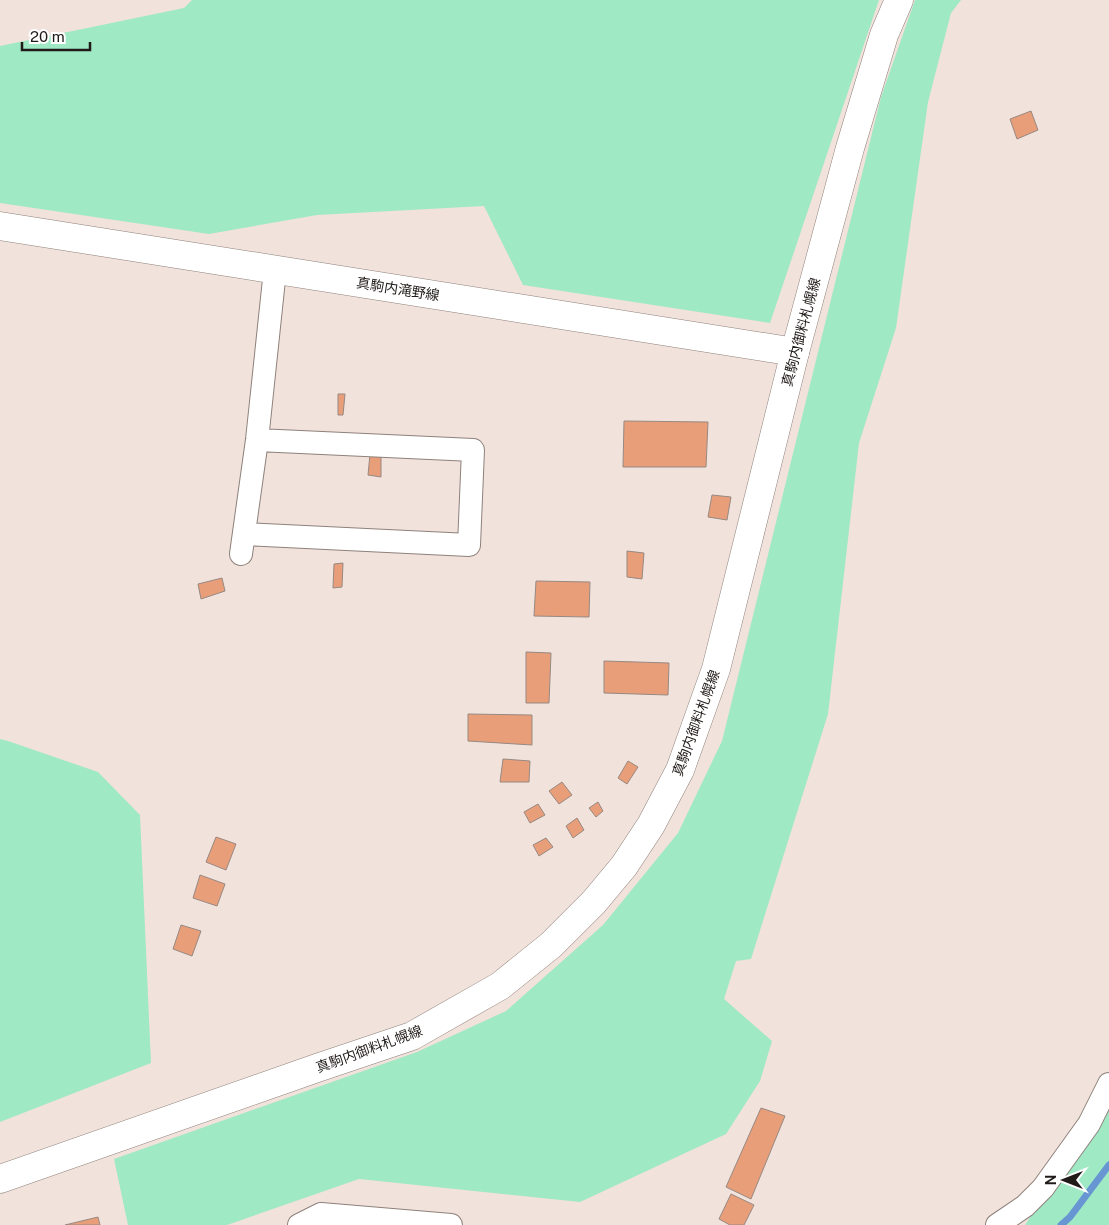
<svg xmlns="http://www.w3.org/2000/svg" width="1109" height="1225" font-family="'Public Sans','Noto Sans JP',sans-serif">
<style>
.green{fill:#a0e9c5}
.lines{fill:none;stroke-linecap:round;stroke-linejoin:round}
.stream{stroke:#6896d2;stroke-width:7}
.building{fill:#e89e78;stroke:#978983}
.minor-casing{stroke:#8e817b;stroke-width:24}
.tertiary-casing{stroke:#8e817b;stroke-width:29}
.secondary-casing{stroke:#8e817b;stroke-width:29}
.minor{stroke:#fff;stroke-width:22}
.tertiary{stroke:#fff;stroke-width:28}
.secondary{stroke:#fff;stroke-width:28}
.labels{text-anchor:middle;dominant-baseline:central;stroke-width:4.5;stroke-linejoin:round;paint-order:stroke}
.street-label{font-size:14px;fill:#201b19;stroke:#fff}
</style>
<rect width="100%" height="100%" fill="#f1e2db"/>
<path class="green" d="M192,0h687l-109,323 -247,-38 -39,-79 -167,9 -108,19 -209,-31v-157l184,-38z
M915,0h46l-10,13 -23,89 -32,226 -37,115 -31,271 -77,245 -15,2 -12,38 48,42 -12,40 -34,53 -146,68 -221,-23 -132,46h-99l-14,-66 303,-107 89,-41 97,-86 75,-92 44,-92 159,-644z
M0,739l8,2 90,31 42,43 11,248 -151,59z
M1109,1098v127h-84z"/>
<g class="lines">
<path class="stream" d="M1061,1225l9,-8 39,-52"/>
</g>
<path class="building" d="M1031,111l7,19 -21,9 -7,-20z
M338,394h7l-2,21h-5z
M624,421l84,1 -2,45h-83z
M370,454l11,2v21l-13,-2z
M712,495l19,2 -4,23 -19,-3z
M627,551l17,2 -2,26 -15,-2z
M343,563l-1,24 -9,1 1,-24z
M222,578l3,13 -24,8 -3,-15z
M536,581l54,1 -1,35 -55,-1z
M526,652l25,1 -2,50h-23z
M604,661l65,2 -1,32 -64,-2z
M468,714l64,1v30l-64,-4z
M503,759l27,2 -1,21h-29z
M628,761l10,6 -11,17 -9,-6z
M562,782l10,13 -13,9 -10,-13z
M598,802l5,9 -7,6 -7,-9z
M538,804l7,11 -15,8 -6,-11z
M577,818l7,12 -11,8 -7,-12z
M216,837l20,7 -10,26 -20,-8z
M546,838l7,9 -14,9 -6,-11z
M200,875l25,9 -8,22 -24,-8z
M181,925l20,6 -9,25 -19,-7z
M761,1108l24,8 -34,83 -25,-12z
M731,1194l23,11 -10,20h-14l-11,-6z
M98,1217l2,8h-35z"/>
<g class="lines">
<defs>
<path id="minor" d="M244,534l225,11 4,-95 -216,-10
M241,554l16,-114 18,-170
M299,1225l22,-11 130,11
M997,1225l28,-19 18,-18 46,-64 20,-40"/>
<path id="tertiary" d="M0,226l795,126"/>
<path id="secondary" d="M0,1179l317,-111 95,-32 88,-50 51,-41 43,-43 30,-36 27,-41 29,-55 36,-101 79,-317 55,-204 34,-113 15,-35"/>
</defs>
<use href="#minor" class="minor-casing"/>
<use href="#tertiary" class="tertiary-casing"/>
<use href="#secondary" class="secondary-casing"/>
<use href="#minor" class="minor"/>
<use href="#tertiary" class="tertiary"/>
<use href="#secondary" class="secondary"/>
</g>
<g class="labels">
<g class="street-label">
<text transform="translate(398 289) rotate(9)">真駒内滝野線</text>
<text transform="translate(801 332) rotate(-75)">真駒内御料札幌線</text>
<text transform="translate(696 723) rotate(-70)">真駒内御料札幌線</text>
<text transform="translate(369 1049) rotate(-20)">真駒内御料札幌線</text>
</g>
</g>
<g transform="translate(1064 1180) rotate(270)" stroke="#ffffff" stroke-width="4" paint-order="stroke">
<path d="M0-4L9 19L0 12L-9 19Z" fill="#201b19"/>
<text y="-8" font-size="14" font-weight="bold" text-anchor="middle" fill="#201b19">N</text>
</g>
<path d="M22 42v8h68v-8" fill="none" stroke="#201b19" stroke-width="2.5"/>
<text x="30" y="42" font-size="15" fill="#201b19" stroke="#ffffff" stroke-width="4" paint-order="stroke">20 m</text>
</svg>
